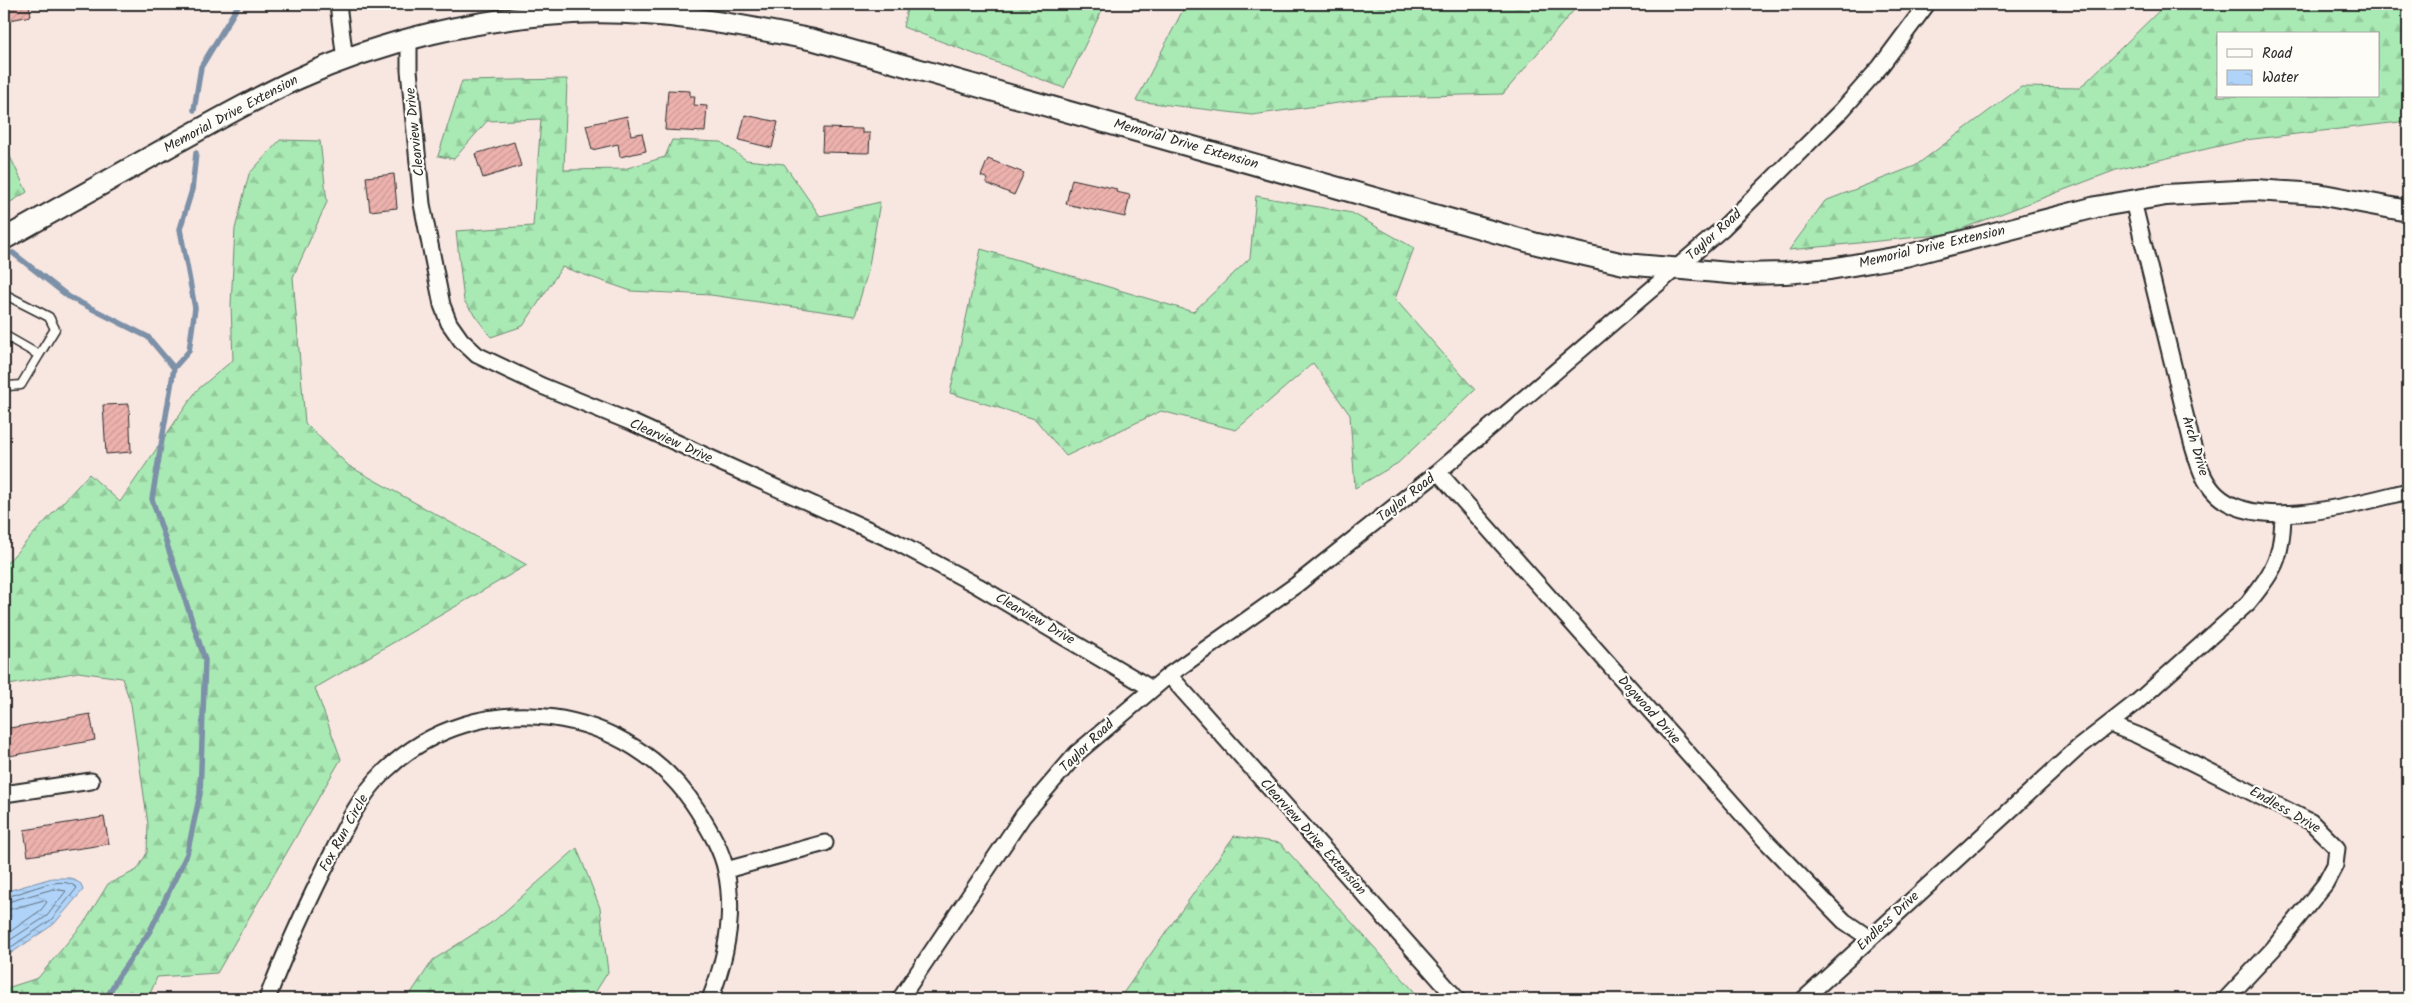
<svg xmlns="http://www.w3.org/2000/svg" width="2412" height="1003" font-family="Kalam,sans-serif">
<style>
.forest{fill:url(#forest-firs);stroke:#6a8a70;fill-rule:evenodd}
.water{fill:url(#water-ripples);stroke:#7b90a7}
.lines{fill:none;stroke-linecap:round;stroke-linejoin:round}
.shore{stroke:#606f7d;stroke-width:1}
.stream{stroke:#7b90a7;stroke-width:5.5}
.building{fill:url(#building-hatch);stroke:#2b2b2b}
.service-casing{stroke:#2b2b2b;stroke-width:11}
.minor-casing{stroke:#2b2b2b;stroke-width:19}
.tertiary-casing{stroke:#2b2b2b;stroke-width:24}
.service{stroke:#fdfcf7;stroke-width:8}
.minor{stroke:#fdfcf7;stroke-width:15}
.tertiary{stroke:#fdfcf7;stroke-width:20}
.labels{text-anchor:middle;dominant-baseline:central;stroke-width:4.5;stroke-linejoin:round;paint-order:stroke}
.street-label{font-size:14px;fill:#2b2b2b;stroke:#fdfcf7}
</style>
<defs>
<pattern id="forest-firs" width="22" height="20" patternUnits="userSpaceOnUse" patternTransform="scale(1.25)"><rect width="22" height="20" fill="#a9eab4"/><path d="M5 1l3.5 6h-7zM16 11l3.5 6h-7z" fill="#92c99b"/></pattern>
<pattern id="water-ripples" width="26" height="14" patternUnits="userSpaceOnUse" patternTransform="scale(1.25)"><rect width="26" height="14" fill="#b0d4f9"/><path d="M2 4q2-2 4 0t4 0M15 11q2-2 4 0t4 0" fill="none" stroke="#98b6d6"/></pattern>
<pattern id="building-hatch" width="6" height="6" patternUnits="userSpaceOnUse" patternTransform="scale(1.25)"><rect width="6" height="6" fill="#edb2ad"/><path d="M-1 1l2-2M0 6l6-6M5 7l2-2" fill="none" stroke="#cb9995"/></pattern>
</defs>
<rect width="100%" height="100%" fill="#f8e6e1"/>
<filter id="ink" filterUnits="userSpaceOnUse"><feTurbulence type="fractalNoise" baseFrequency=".02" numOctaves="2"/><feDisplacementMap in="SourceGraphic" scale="10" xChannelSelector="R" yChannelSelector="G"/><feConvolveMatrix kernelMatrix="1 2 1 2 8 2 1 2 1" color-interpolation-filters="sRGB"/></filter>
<g filter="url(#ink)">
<path class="forest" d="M908,4h197l-41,84 -161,-61z
M1186,4h393l-76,90 -122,3 -129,18 -116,-14z
M2166,4h242v117l-163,19 -129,30 -168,64 -159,16 36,-49 90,-35 106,-79 59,1zM2218,34h160v62h-160z
M567,79l-3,91 60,-1 41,-12 7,-17 49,2 25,18 38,4 36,52 60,-14 -12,69 -13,45 -144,-21 -80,-4 -69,-24 -39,59 -32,11 -27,-36 -8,-70 77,-5 8,-107 -54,2 -33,38 -16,-3 24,-75z
M280,140l40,1 7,61 -34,75 12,146 44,43 178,99 -212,123 26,71 -124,214 -60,4 -9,22h-144v-10l34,-11 48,-58 22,-36 29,-14 10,-17 1,-29 -17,-120 -9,-26 -44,-6 -74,14v-120l85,-92 31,28 77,-112 36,-30 -2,-55 4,-76 14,-55z
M4,144l23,48 -23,14z
M1256,196l96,17 62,35 -19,51 80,91 -77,73 -43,25 -5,-73 -37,-52 -77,67 -75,-19 -95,45 -31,-37 -85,-26 31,-144 212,63 57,-54z
M1234,836l46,7 141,156h-302z
M577,848l23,60 8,64 -17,27h-184l26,-39 61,-39z"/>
<path class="water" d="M52,878h19l10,6 2,6 -29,34 -50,34v-66z"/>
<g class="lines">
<path class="shore" d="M4,897c19,-2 57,-25 73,-9l-26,32 -47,32
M4,903l49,-14 13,2 -19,25 -43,28
M4,911l40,-11 3,2 -6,8 -37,26"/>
<path class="stream" d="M194,110l7,-43 38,-63
M13,253l56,44 79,40 26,31
M106,999l12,-22 32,-46 37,-77 13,-60 5,-134 -53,-161 22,-131 15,-17 6,-43 -15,-79 12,-39 4,-37"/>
</g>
<path class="building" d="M4,4h25l2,12 -27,5z
M668,90l22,1v5h5l-1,9 13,1 -2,26 -40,-2z
M745,115l33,7 -6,26 -33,-8z
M627,116l4,19 11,-2 4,18 -26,6 -2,-13 -26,6 -6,-25z
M823,128l39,1v4h8l-1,20 -47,-1z
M514,142l7,24 -38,12 -8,-24z
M988,159l36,14 -10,22 -28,-12 2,-4 -7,-3z
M394,174l3,34 -27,3 -4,-34z
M1072,179l45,10 -1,3 14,3 -5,22 -59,-13z
M129,404l2,48 -25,2 -3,-49z
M90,714l5,26 -91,17v-28z
M104,817l5,27 -81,12 -4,-26z"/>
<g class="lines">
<defs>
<path id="service" d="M4,294l45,23 6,12 -16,26 -35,-20
M4,383l4,3 13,-1 18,-30"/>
<path id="minor" d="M338,4l7,56
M409,40v30l13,134 20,101 7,18 12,17 16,15 65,31 91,37 263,119 82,44 174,103
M2133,201l59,242c6,19 10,37 24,51 41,40 143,9 192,-3
M1438,472l327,368 79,81 25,17
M1169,675l288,324
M2109,724l28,11 174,87 26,26 -2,17 -10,19 -52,65 -47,50
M4,794l87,-13
M726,870l99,-27
M267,999c17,-45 37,-88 58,-131 17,-34 32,-70 60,-97 93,-89 246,-67 313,40 11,18 24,39 28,60 9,43 0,88 -16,128
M900,999l123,-183 54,-63 92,-78 127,-90 142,-113 285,-244 119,-118 38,-43 47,-63
M1804,999l274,-251 59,-46 111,-99c27,-33 34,-45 35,-88"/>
<path id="tertiary" d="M4,239c55,-31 111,-62 166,-93 42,-23 83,-47 127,-67 86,-39 182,-61 276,-66 82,-4 162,11 241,27l723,204 87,20 117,10 44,-1 45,-4 75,-13 191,-49 70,-12 89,-5 63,4 90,17"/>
</defs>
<use href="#service" class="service-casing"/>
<use href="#minor" class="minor-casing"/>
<use href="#tertiary" class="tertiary-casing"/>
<use href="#service" class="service"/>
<use href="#minor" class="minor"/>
<use href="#tertiary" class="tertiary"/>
</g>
</g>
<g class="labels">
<g class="street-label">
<text transform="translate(231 114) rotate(-28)">Memorial Drive Extension</text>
<text transform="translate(415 132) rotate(-96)">Clearview Drive</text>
<text transform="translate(1186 144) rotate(16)">Memorial Drive Extension</text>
<text transform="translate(1714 235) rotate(-42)">Taylor Road</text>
<text transform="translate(1932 247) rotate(-13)">Memorial Drive Extension</text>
<text transform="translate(671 441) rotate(24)">Clearview Drive</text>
<text transform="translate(2195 446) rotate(73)">Arch Drive</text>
<text transform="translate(1406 498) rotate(-38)">Taylor Road</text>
<text transform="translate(1035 619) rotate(30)">Clearview Drive</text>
<text transform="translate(1649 710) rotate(48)">Dogwood Drive</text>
<text transform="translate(1087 746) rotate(-44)">Taylor Road</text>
<text transform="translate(2285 810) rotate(30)">Endless Drive</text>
<text transform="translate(344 833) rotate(-61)">Fox Run Circle</text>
<text transform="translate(1313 837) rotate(48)">Clearview Drive Extension</text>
<text transform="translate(1888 921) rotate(-43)">Endless Drive</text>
</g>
</g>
<rect width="2412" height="1003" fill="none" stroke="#fdfcf7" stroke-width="20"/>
<rect x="10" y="10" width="2392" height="983" fill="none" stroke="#2b2b2b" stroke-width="2" filter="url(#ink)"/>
<rect x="2217" y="32" width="162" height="65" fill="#fdfcf7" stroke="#a9a8a5"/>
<rect x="2227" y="49" width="25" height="8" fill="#fdfcf7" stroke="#a9a8a5"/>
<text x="2262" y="58" font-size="15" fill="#2b2b2b">Road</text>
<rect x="2227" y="70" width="25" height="15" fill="url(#water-ripples)" stroke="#a9a8a5"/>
<text x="2262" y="82" font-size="15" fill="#2b2b2b">Water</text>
</svg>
